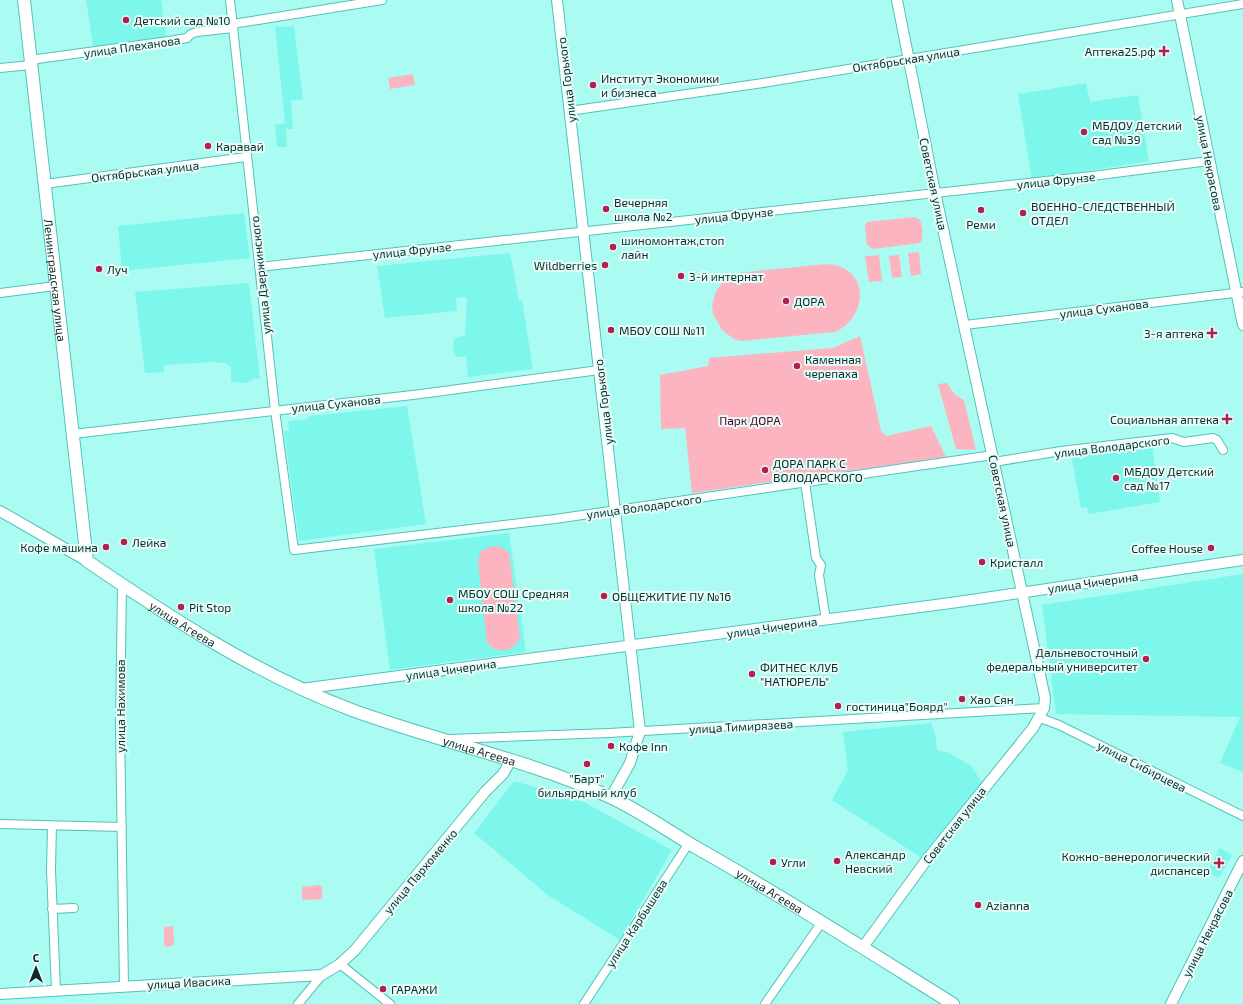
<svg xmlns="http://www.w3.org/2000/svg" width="1243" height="1004" font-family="'Exo 2',sans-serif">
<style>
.built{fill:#7df6eb}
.green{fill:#fbb4c0}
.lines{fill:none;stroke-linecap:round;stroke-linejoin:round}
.minor-casing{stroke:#54c1b8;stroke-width:10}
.major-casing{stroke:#54c1b8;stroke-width:12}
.highway-casing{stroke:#54c1b8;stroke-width:14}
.minor{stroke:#fff;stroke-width:8}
.major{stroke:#fff;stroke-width:10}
.highway{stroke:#fff;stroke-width:12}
.poi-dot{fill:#b02050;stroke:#e8fcf9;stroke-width:1.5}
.labels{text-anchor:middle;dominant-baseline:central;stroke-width:4;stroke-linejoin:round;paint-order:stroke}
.poi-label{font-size:12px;fill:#092d2a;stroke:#e8fcf9;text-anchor:start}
.street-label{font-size:12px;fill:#092d2a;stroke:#e8fcf9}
.park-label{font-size:12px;fill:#5a0724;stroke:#e8fcf9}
</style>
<rect width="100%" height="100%" fill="#aafcf3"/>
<path class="built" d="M86,0h75l6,40 -73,11z
M275,26l8,1 11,-1 9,73 -12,2 2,28h-7l1,18h-10l-2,-22 10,-2z
M1086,83l4,19 48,-7 11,66 -117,19 -14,-86z
M244,213l6,45 -128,13 -4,-45z
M510,253l9,48 3,-1 11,69 -65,8 -2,-21 -10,1 -3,-8 1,-10 11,-4 2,-38 -11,1 1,13 -72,7 -8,-52z
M249,283l11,96h-7l-6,4 -16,-1v-15l-6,-4 -12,-1 -49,3v7l-19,1 -10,-81z
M407,406l19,118 -127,17 -15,-110 5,-1 -1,-9 20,-2 1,-3z
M1152,444l8,58 -71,12 -2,-7 -6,1 -10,-54z
M509,533l17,119 -136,18 -16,-121z
M1243,574v198l-23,-9 20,-46 -184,-3 -14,-109z
M931,723l5,13v10l2,5 9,1 23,13 12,17 -60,76 -90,-58 16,-30 -5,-38z
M514,781l66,19 92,50 -52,90 -71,-44 -75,-63z
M1220,848l12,7 -13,23 -12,-6z"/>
<path class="green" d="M413,74l2,11 -25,4 -2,-11z
M914,217l5,2c4,6 5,18 1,24l-47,6 -6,-4 -2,-20 2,-3z
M919,252l2,22 -10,2 -3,-23z
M879,255l3,26 -13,1 -4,-26z
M899,255l3,22 -10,1 -3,-22z
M827,264c7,1 15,2 21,7 22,17 11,51 -13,61l-94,9 -7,-2 -12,-9 -9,-16 -1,-9 4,-14 9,-12 13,-6z
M860,336l21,95 5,5 45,-10 15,31 -254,36 -7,-65 -24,1 -1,-54 48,-9 1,-8 124,-10z
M947,383l8,12 9,5 12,50 -20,-1 -18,-65z
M492,546l8,1 9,5 11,86c-6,13 -23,17 -33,5l-9,-83 3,-9z
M320,885l2,2v12l-20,1v-13z
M173,926l1,19 -7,2 -3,-2v-18z"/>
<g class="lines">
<defs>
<path id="minor" d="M230,0l45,410 19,140 261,-31 438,-64
M233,24l149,-24
M30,60l139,-19 18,-3 4,-4 6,-2 36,-4
M0,68l31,-3
M569,111l194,-28 480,-79
M45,184l201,-27
M259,267l833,-91 117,-15
M0,293l55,-7
M965,325l278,-33
M73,434l348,-40 178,-24
M994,462l67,-11 111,-13 12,4 29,-4 4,2 6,10
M805,482l11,76 5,7 -2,10 7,45
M122,585l-2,140 4,261
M1040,718l19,7 184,91
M450,739l159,-6 435,-25
M0,824l122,3
M52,825l-1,45 5,120
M52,909l22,-1
M340,964l50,40
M298,1004l24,-29
M584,1004l105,-161
M765,1004l57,-82"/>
<path id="major" d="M557,0l83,731 -10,32 -19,34
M1177,0l66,325
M0,511l87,50
M301,689l657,-87 285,-42
M863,947l62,-85 108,-134 11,-20 1,-10 -110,-506 -38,-192
M0,994l322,-19 18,-11 15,-14 130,-158 18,-18 8,-14
M1171,1004l72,-143"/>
<g id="highway">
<path id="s1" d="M24,0l63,561c84,57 169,113 265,149 84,31 174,49 256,86 31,14 60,35 89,52 87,49 171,103 256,156"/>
</g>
</defs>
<use href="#minor" class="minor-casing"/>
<use href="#major" class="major-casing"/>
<use href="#highway" class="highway-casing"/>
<use href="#minor" class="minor"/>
<use href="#major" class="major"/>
<use href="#highway" class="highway"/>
</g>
<g class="poi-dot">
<circle cx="126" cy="20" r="4"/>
<path d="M1162 45h4v4h4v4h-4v4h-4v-4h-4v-4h4z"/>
<circle cx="593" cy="85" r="4"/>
<circle cx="1084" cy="132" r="4"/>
<circle cx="208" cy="146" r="4"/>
<circle cx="606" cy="209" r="4"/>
<circle cx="981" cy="210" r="4"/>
<circle cx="1023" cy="213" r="4"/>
<circle cx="613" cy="247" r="4"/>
<circle cx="605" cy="265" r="4"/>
<circle cx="99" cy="269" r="4"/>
<circle cx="681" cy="276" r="4"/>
<circle cx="786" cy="301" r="4"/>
<circle cx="611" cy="330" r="4"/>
<path d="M1210 327h4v4h4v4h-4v4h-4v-4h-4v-4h4z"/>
<circle cx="797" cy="366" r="4"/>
<path d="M1225 413h4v4h4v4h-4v4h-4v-4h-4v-4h4z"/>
<circle cx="765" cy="470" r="4"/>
<circle cx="1116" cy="478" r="4"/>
<circle cx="124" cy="542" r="4"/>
<circle cx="106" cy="547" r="4"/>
<circle cx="1211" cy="548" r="4"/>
<circle cx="982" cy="562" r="4"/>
<circle cx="604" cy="596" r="4"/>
<circle cx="450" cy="600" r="4"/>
<circle cx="181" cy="607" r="4"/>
<circle cx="1146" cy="659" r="4"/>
<circle cx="752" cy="674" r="4"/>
<circle cx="962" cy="699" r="4"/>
<circle cx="838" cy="706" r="4"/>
<circle cx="611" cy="746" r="4"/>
<circle cx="587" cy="764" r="4"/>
<circle cx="837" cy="861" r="4"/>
<circle cx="773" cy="862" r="4"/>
<path d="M1217 857h4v4h4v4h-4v4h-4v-4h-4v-4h4z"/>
<circle cx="978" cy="905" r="4"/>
<circle cx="383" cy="989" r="4"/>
</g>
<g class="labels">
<g class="poi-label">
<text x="134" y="20">Детский сад №10</text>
<text x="1156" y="51" text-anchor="end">Аптека25.рф</text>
<text x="601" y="78">Институт Экономики<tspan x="601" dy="14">и бизнеса</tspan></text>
<text x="1092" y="125">МБДОУ Детский<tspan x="1092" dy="14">сад №39</tspan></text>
<text x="216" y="146">Каравай</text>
<text x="614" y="202">Вечерняя<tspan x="614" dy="14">школа №2</tspan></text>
<text x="1031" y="206">ВОЕННО-СЛЕДСТВЕННЫЙ<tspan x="1031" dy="14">ОТДЕЛ</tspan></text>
<text x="981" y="224" text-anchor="middle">Реми</text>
<text x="621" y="240">шиномонтаж,стоп<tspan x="621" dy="14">лайн</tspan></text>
<text x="597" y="265" text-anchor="end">Wildberries</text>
<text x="107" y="269">Луч</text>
<text x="689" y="276">3-й интернат</text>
<text x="794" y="301">ДОРА</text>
<text x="619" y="330">МБОУ СОШ №11</text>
<text x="1204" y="333" text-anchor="end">3-я аптека</text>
<text x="805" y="359">Каменная<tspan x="805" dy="14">черепаха</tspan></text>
<text x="1219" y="419" text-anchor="end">Социальная аптека</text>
<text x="773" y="463">ДОРА ПАРК С<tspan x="773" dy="14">ВОЛОДАРСКОГО</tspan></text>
<text x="1124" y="471">МБДОУ Детский<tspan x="1124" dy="14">сад №17</tspan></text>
<text x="132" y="542">Лейка</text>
<text x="98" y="547" text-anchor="end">Кофе машина</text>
<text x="1203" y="548" text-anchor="end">Coffee House</text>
<text x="990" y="562">Кристалл</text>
<text x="458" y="593">МБОУ СОШ Средняя<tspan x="458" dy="14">школа №22</tspan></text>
<text x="612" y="596">ОБЩЕЖИТИЕ ПУ №16</text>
<text x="189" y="607">Pit Stop</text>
<text x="1138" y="652" text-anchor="end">Дальневосточный<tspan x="1138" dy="14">федеральный университет</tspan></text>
<text x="760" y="667">ФИТНЕС КЛУБ<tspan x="760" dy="14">"НАТЮРЕЛЬ"</tspan></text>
<text x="970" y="699">Хао Сян</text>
<text x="846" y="706">гостиница"Боярд"</text>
<text x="619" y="746">Кофе Inn</text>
<text x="587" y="778" text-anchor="middle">"Барт"<tspan x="587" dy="14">бильярдный клуб</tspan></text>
<text x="845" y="854">Александр<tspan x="845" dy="14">Невский</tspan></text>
<text x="1210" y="856" text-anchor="end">Кожно-венерологический<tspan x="1210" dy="14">диспансер</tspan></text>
<text x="781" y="862">Угли</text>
<text x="986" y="905">Azianna</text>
<text x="391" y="989">ГАРАЖИ</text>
</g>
<g class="street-label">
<text transform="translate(132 46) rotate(-8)">улица Плеханова</text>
<text transform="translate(906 59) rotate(-9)">Октябрьская улица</text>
<text transform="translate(566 80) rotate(-97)">улица Горького</text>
<text transform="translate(1210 163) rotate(79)">улица Некрасова</text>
<text transform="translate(145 171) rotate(-7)">Октябрьская улица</text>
<text transform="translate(1056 180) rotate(-6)">улица Фрунзе</text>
<text transform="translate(934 184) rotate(78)">Советская улица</text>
<text transform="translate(734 215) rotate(-6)">улица Фрунзе</text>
<text transform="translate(412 250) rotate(-6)">улица Фрунзе</text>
<text transform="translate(260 275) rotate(-96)">улица Дзержинского</text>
<text stroke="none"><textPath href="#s1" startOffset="282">Ленинградская улица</textPath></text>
<text transform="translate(1104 308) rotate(-7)">улица Суханова</text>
<text transform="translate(603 402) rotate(-97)">улица Горького</text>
<text transform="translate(336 403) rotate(-6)">улица Суханова</text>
<text transform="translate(1112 446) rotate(-7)">улица Володарского</text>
<text transform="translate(1003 501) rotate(78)">Советская улица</text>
<text transform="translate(644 506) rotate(-8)">улица Володарского</text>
<text transform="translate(1093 582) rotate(-8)">улица Чичерина</text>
<text stroke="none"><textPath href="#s1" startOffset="679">улица Агеева</textPath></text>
<text transform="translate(772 627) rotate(-8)">улица Чичерина</text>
<text transform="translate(451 669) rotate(-8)">улица Чичерина</text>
<text transform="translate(120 706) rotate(-90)">улица Нахимова</text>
<text transform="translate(741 726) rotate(-3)">улица Тимирязева</text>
<text stroke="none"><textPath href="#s1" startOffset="1003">улица Агеева</textPath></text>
<text transform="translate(1142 766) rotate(27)">улица Сибирцева</text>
<text transform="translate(954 825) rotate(-52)">Советская улица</text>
<text transform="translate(420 871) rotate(-50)">улица Пархоменко</text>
<text stroke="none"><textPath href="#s1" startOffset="1327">улица Агеева</textPath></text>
<text transform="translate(636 923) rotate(-57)">улица Карбышева</text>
<text transform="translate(1207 933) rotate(-63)">улица Некрасова</text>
<text transform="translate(189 982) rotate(-3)">улица Ивасика</text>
</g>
<g class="park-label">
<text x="750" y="420">Парк ДОРА</text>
</g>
</g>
<g transform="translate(36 968)" stroke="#e8fcf9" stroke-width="3" paint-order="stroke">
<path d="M0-3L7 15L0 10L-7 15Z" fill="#092d2a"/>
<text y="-6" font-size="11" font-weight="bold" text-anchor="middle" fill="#092d2a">С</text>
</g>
</svg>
